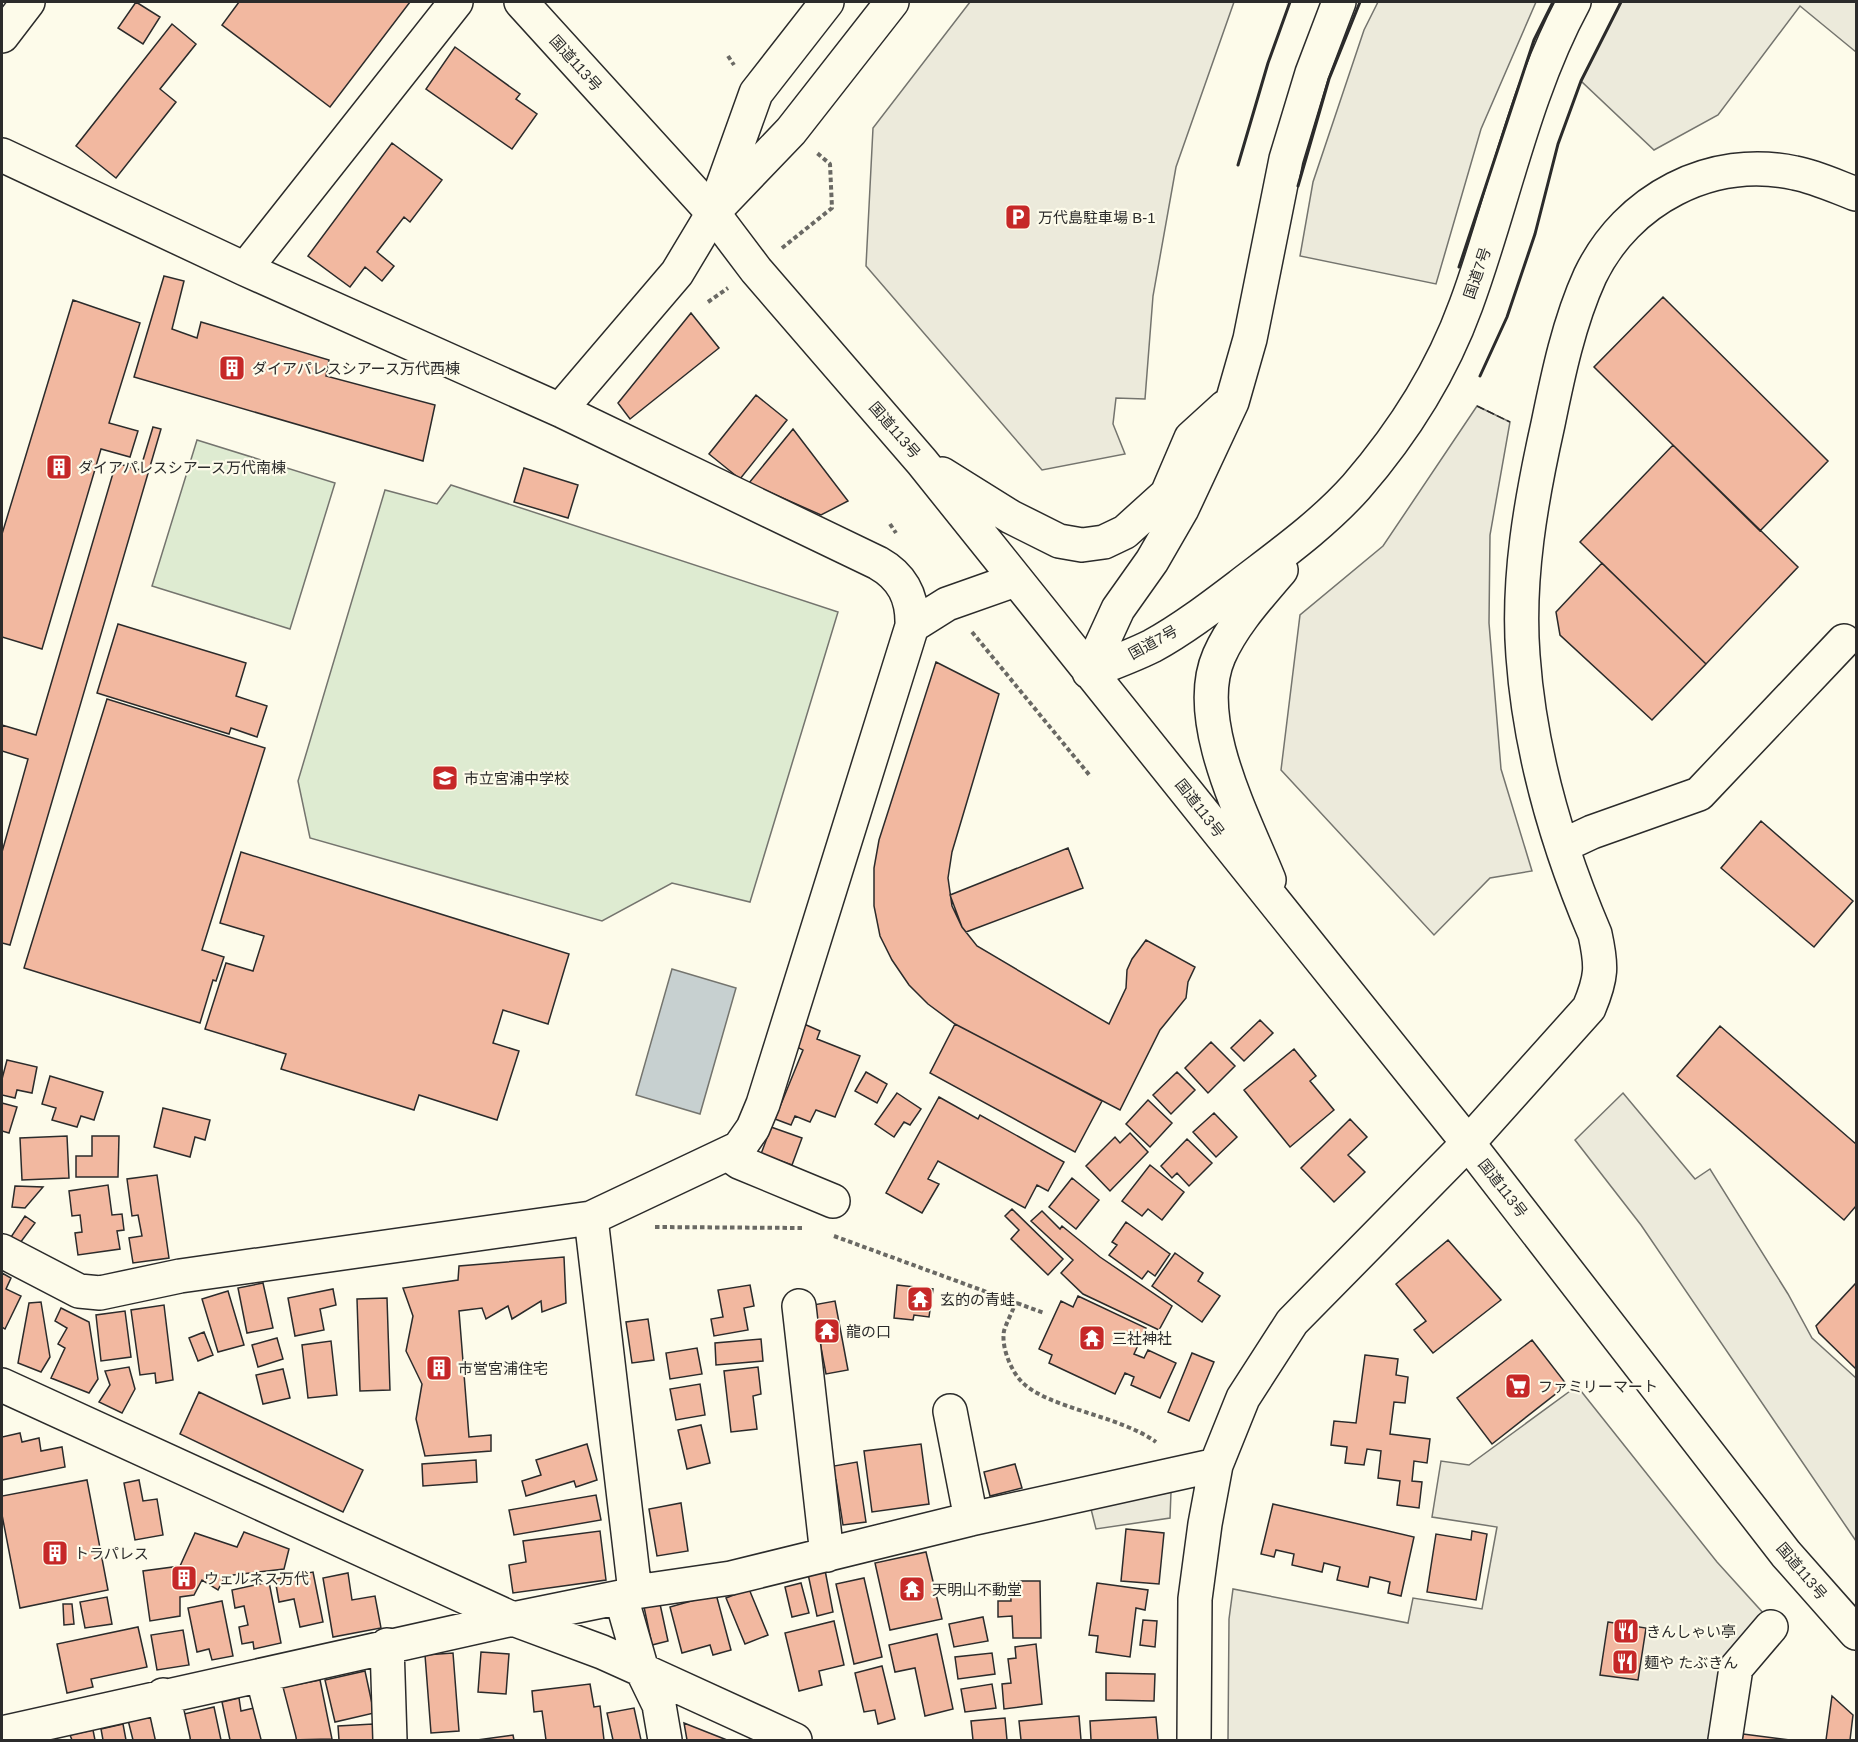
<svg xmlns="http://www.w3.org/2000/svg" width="1858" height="1742" font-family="Helvetica,'Noto Sans JP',sans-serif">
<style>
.green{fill:#deebd1;stroke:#74746e;stroke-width:1.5}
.parking{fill:#eceadb;stroke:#74746e;stroke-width:1.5}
.water{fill:#c7d0d0;stroke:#74746e;stroke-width:1.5}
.building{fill:#f2b8a0;stroke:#2b2b2b;stroke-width:1.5}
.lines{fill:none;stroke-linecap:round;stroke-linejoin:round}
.minor-casing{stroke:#2b2b2b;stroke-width:36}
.highway-casing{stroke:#2b2b2b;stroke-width:36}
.path{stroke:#6a6964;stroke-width:4;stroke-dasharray:4.5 3;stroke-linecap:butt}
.minor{stroke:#fdfbea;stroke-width:33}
.highway{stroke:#fdfbea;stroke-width:33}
.fence{stroke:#2b2b2b;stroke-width:1.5;stroke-dasharray:8 3;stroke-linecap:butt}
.wall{stroke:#2b2b2b;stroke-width:3}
.labels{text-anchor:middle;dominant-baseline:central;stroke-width:4.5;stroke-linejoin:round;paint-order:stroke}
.street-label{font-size:15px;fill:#2b2b2b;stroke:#fdfbea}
.poi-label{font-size:15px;fill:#2b2b2b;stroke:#fdfbea;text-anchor:start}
</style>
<rect width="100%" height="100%" fill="#fdfbea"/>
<path class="green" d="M197,440l138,43 -45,146 -138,-43z
M451,485l387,127 -88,290 -78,-19 -70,38 -292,-83 -12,-57 87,-291 52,14z"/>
<path class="parking" d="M970,2h264l-58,165 -23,129 -8,103 -29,-1 -3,26 12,30 -83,16 -176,-204 7,-138z
M1378,2h158l-55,127 -45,155 -136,-28 13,-74 51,-152z
M1621,2h235v50l-56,-46 -82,109 -64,35 -73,-69z
M1477,406l33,16 -20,113 -1,88 12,146 31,102 -42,7 -56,57 -153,-165 19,-155 83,-69z
M1623,1093l72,86 15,-10 78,125 24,44 44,40v163l-215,-316 -66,-85z
M1577,1386l140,176 48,53 -52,125h-485l1,-121 4,-30 175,34 5,-25 69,11 15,-82 -65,-10 9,-56 28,4z
M1171,1492l-1,26 -74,11 -5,-20z"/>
<path class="water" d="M672,969l64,19 -36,126 -64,-19z"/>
<path class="building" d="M136,2l24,15 -17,27 -25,-16z
M239,2h171l-80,105 -108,-82z
M172,24l24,20 -36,45 16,13 -60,76 -40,-32z
M455,47l65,47 -4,5 21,15 -25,35 -86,-60z
M392,143l50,37 -32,42 -6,-5 -27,35 17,14 -12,15 -17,-14 -15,20 -42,-31z
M164,276l20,5 -12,48 25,9 4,-16 128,38 -3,16 109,29 -12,56 -289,-84z
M1663,297l165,164 -68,70 -166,-164z
M73,300l67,23 -31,100 29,8 -8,26 -29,-8 -59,200 -40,-12v-103z
M691,313l28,35 -89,71 -12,-16z
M756,395l31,25 -47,59 -31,-25z
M153,427l8,2 -151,516 -8,-2v-91l26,-93 -26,-8v-26l34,10 80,-272 24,7z
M793,429l55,72 -27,14 -72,-32z
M1673,445l125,122 -92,97 -126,-122z
M524,468l54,17 -10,33 -54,-16z
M1602,563l104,101 -54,56 -92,-85 -4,-23z
M118,624l128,39 -10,33 31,10 -10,31 -26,-9 -2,6 -132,-41z
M936,662l63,32 -47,158 -4,26 4,28 10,21 15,19 132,78 17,-36 1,-18 5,-11 14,-19 49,27 -7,15 -2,16 -26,32 -40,80 -165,-86 -27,-20 -19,-19 -17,-25 -12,-24 -6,-30v-38l5,-28z
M107,699l158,49 -63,202 22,7 -8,24 -3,-1 -13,43 -176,-55z
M1761,821l92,80 -39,46 -93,-79z
M1068,848l15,40 -117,44 -4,-5 -12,-32z
M241,852l328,102 -21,70 -45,-14 -10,33 26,8 -22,69 -78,-25 -5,15 -133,-41 5,-15 -81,-25 21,-66 27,8 11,-35 -44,-13z
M1260,1020l13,13 -29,28 -13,-13z
M804,1024l16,7 -3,8 43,17 -25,61 -19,-7 -6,12 -15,-6 -4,9 -16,-6 28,-69 -8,-4z
M955,1024l147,77 -27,51 -145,-79z
M1720,1026l136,118v62l-12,14 -167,-144z
M1211,1042l24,24 -27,27 -23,-25z
M1294,1049l22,27 -6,5 24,29 -44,37 -46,-57z
M7,1060l30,7 -5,26 -15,-3 -2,8 -13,-3v-16z
M866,1072l21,12 -10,19 -22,-12z
M1177,1072l18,18 -24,24 -18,-19z
M50,1076l53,16 -9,28 -13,-4 -4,11 -25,-7 4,-12 -14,-4z
M897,1093l24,16 -11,16 -6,-3 -10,15 -19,-13z
M939,1097l39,22 2,-4 84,47 -16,29 -11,-6 -12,23 -87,-47 -10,18 11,5 -17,29 -36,-20z
M1148,1100l24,23 -22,24 -24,-23z
M2,1103l15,4 -8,26 -7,-2z
M163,1108l47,12 -5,20 -10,-3 -5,20 -36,-10z
M1214,1113l23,24 -21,20 -23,-25z
M1350,1119l17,18 -19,18 17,17 -31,30 -33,-34z
M771,1127l31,11 -10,27 -31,-11z
M1130,1133l18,19 -38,39 -24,-25 29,-29 5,6z
M67,1136l2,42 -47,2 -2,-42z
M92,1136h27l-1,41h-42v-21h16z
M1187,1139l25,24 -23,23 -12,-13 -5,5 -11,-12z
M1150,1165l34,27 -22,28 -14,-11 -6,7 -20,-15z
M157,1175l12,83 -36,5 -4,-25 13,-2 -4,-21 -6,1 -5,-37z
M1072,1178l27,22 -23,29 -27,-22z
M108,1185l4,30 10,-1 2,16 -7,1 3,18 -42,6 -3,-22 7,-1 -2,-17 -8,1 -3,-25z
M15,1186l28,1 -18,21 -13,-1z
M1012,1209l51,50 -15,16 -37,-36 8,-9 -14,-14z
M1042,1211l18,18 2,-3 38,31 72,49 -13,24 -76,-36 -22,-21 12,-13 -42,-39z
M25,1216l10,7 -15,20 -9,-6z
M1126,1222l44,32 -15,22 -7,-5 -6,8 -33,-24 8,-10 -5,-3z
M1448,1240l53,60 -68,53 -19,-23 12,-9 -30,-37z
M1175,1253l28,20 -5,8 22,15 -18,26 -50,-36z
M564,1257l2,46 -24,9 -1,-11 -29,18 -4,-13 -22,13 -4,-11 -23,3 10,126 22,-2v16l-66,5 -9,-37 6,-35 -16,-33 7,-35 -10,-28 55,-8 1,-14z
M2,1273l9,5 -5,11 15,7 -16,33 -3,-2z
M263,1283l10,45 -26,5 -9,-45z
M1856,1283v86l-37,-36 -3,-7z
M750,1285l4,21 -10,2 4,22 -34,6 -3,-17 12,-2 -5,-27z
M897,1285l36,4 -4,28 -15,-2 -1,5 -19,-2z
M333,1289l3,16 -16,4 4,21 -29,6 -7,-38z
M228,1291l16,54 -26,7 -16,-53z
M1078,1296l68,32 -12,26 10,4 4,-8 28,13 -16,35 -29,-13 3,-8 -9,-4 -10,21 -66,-31 3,-8 -13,-6 22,-48 12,6z
M387,1298l3,92 -30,1 -3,-92z
M835,1301l13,69 -22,4 -13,-69z
M41,1302l9,55 -9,15 -23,-9 11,-60z
M164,1305l9,75 -17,3 -1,-10 -15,2 -9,-65z
M61,1308l28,14 9,57 -9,14 -38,-15 14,-30 -7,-4 9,-16 -12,-7z
M125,1311l6,46 -30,4 -5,-46z
M648,1319l6,41 -22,3 -6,-41z
M204,1332l9,23 -15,6 -9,-23z
M277,1338l6,21 -25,8 -6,-22z
M761,1339l2,22 -47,4 -1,-22z
M1532,1340l35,45 -75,59 -35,-46z
M331,1341l6,54 -29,3 -6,-53z
M697,1348l5,26 -32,5 -4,-26z
M1192,1353l22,9 -25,59 -21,-9z
M1365,1355l33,4 -2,16 12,2 -3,26 -11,-1 -4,32 40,5 -3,24 -13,-2 -2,20 10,1 -3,26 -22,-3 3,-24 -22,-3 3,-27 -14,-2 -3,16 -19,-2 2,-16 -16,-2 3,-24 22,2z
M129,1367l6,22 -13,24 -23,-11 11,-17 -5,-14z
M758,1367l3,27 -8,2 4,33 -26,3 -7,-61z
M283,1369l7,29 -27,6 -7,-29z
M700,1384l5,31 -29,5 -6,-31z
M199,1392l164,78 -20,42 -163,-78z
M701,1425l9,38 -23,6 -9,-39z
M20,1433l2,9 17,-4 2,13 21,-4 3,20 -63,13v-43z
M587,1444l10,36 -21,7 -2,-6 -48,15 -4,-15 19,-6 -5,-15z
M921,1444l8,60 -57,8 -8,-61z
M476,1460l1,22 -54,4 -1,-22z
M857,1462l9,60 -23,3 -7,-45 -6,1 -2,-14z
M1015,1464l7,24 -32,8 -6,-24z
M87,1480l21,110 -88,18 -18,-93v-19z
M139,1480l4,21 14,-2 6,36 -28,5 -11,-57z
M596,1495l5,25 -87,15 -5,-25z
M681,1503l7,48 -31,5 -8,-47z
M1273,1504l141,33 -13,59 -13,-3 2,-11 -20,-5 -2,10 -31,-7 3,-13 -16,-4 -2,9 -30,-7 2,-11 -18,-4 -2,7 -13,-3z
M1126,1529l38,4 -5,51 -38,-3z
M600,1531l6,49 -93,13 -4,-28 17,-3 -3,-21z
M1472,1531l15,3 -11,66 -49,-8 9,-58 35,6z
M244,1532l45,17 -5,20 -59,7 -7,14 -16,-10 -8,15 -14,2v19l-30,5 -7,-50 37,-5 15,-33 42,14z
M926,1552l16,67 -52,11 -15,-67z
M825,1570l8,42 -16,4 -9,-42z
M313,1572l10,50 -23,5 -6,-28 -15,3 -4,-23z
M348,1573l4,27 23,-4 6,32 -48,9 -10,-59z
M864,1578l18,79 -28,7 -18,-80z
M1010,1581h30l1,57h-28l-1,-22 -14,1v-16h13z
M269,1582l12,61 -27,6 -1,-7 -11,2 -3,-17 9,-2 -4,-19 -9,2 -3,-18z
M801,1583l8,30 -17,4 -7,-30z
M1097,1583l51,7 -3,20 -9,-2 -6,49 -34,-5 2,-16 -9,-1z
M749,1589l19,46 -23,9 -19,-46z
M716,1594l15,56 -18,5 -3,-10 -28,8 -12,-46z
M107,1597l5,27 -27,4 -5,-26z
M222,1601l11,55 -21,4 -3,-11 -12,3 -9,-44z
M63,1604h9l2,20 -10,1z
M660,1604l8,37 -16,4 -8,-38z
M983,1617l5,24 -34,6 -5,-23z
M1143,1620l14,1 -2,26 -15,-2z
M834,1621l10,44 -25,6 3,14 -23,6 -14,-58z
M1608,1622l38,6 -8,52 -38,-5z
M138,1627l9,40 -56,12 2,8 -26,6 -10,-49z
M183,1630l6,35 -32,5 -6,-35z
M937,1634l16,75 -28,7 -10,-48 -20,4 -6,-27z
M1036,1644l6,60 -38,5 -2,-25 9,-1 -3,-24 8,-1 -1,-11z
M481,1652l28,2 -3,40 -28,-2z
M453,1653l6,78 -28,2 -6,-78z
M992,1653l3,21 -37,5 -3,-22z
M882,1666l13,53 -17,5 -3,-14 -11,2 -9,-39z
M365,1671l9,42 -39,9 -10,-42z
M1106,1673l49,1 -1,27 -48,-1z
M320,1680l12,59 -43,1 -10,-52z
M590,1684l4,23 6,-1 4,34h-58l-4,-29 -8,1 -2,-21z
M992,1684l4,24 -31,4 -4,-23z
M1832,1696l21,19 -3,25h-24z
M239,1698l2,13 17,-4 7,33h-35l-8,-38z
M214,1707l7,33h-31l-6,-26z
M634,1708l7,32h-28l-6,-27z
M155,1714l6,26h-28l-5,-20z
M1079,1716l2,24h-60l-2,-19z
M1156,1717l2,23h-67l-1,-19z
M1005,1718l2,22h-34l-2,-19z
M684,1723l43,17h-40z
M123,1724l3,16h-23l-2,-11z
M373,1724v16h-34l-1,-14z
M93,1730l2,10h-23l-2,-5z
M1743,1734l47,6h-48z
M513,1735l1,5h-37z"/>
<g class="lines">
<defs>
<path id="minor" d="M2,36l26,-34
M2,155l243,114 315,141 318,153c25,14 35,35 34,63l-149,478 -10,24 -14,20 -148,70 -411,58 -80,17 -21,-2 -77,-40
M721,204l70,-73 101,-129
M245,269l211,-267
M560,410l117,-137 36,-60 43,-120 71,-91
M912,626l35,-22 68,-24
M1562,846l30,-14 107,-38 145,-153
M728,1154l11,8 94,39
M591,1218l44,374
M799,1306l28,249
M2,1385l511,234 108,-22 21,73 153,70
M950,1411l21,108
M621,1597l14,-5 96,-14 240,-59 245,-54
M387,1645l3,95
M262,1675l17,65
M163,1695l10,45
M2,1733l511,-114 89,33 40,18 17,35 6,35
M1194,1740l1,-141 10,-75 11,-59 27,-67 49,-76 176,-179 121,-135c13,-31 13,-42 6,-74 -38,-89 -65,-181 -72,-278 -6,-77 8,-156 25,-232 10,-49 21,-102 42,-148 37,-77 121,-121 205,-103 21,4 42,14 61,21
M1725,1740l11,-72 35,-41"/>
<path id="highway" d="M521,2l192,211 43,57 166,192 546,681 318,411 70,79
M942,474l69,43 48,24 23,4 22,-3 21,-10 42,-38 24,-56 34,-31
M1089,672c21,-8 43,-16 63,-26 31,-17 61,-40 90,-62 39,-30 81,-60 114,-97 46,-53 86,-116 110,-182 37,-100 57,-209 108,-303
M1089,672l29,-63 34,-48 30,-52 50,-107 18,-63 36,-180 26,-86 27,-71
M1269,880c-24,-60 -78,-160 -50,-224 14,-32 40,-60 62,-86"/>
</defs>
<use href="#minor" class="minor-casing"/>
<use href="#highway" class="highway-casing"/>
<path class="path" d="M728,56l6,9
M782,248l50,-40 -2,-44 -13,-11
M708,302l20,-14
M890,524l6,9
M972,632l119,145
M655,1227l149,1
M834,1236l210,77
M1016,1301c-3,10 -9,20 -12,30 -3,16 7,40 18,51 25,26 99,34 134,60"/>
<use href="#minor" class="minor"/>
<use href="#highway" class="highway"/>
<path class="fence" d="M1477,406l33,16"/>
<path class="wall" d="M1238,165l30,-102 22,-61
M1298,186l31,-107 31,-77
M1459,267l75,-227 19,-38
M1480,376l27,-59 28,-83 23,-90 23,-63 40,-79"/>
</g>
<defs>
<symbol id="parking-square" viewBox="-11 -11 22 22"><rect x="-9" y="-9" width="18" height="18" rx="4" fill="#c62828" stroke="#fdfbea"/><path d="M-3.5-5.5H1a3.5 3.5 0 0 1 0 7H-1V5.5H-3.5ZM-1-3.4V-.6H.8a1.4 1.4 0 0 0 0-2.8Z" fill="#fff"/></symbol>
<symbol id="building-square" viewBox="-11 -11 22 22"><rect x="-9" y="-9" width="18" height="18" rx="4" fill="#c62828" stroke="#fdfbea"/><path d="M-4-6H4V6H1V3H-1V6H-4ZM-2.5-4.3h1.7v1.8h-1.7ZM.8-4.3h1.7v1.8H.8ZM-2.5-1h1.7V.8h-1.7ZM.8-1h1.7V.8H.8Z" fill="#fff"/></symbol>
<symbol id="school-square" viewBox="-11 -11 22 22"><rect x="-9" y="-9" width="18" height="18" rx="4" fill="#c62828" stroke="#fdfbea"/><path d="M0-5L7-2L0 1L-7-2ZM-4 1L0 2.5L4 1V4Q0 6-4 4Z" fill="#fff"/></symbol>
<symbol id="temple-square" viewBox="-11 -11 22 22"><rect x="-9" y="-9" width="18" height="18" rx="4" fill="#c62828" stroke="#fdfbea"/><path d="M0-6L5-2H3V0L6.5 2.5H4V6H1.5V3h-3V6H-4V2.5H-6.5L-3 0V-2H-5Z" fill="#fff"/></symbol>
<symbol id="supermarket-square" viewBox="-11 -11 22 22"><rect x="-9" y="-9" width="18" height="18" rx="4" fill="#c62828" stroke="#fdfbea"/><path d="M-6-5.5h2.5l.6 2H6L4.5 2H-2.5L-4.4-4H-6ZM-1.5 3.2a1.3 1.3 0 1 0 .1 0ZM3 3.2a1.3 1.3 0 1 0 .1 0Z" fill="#fff"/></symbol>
<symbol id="restaurant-square" viewBox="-11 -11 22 22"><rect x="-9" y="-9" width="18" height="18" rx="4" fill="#c62828" stroke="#fdfbea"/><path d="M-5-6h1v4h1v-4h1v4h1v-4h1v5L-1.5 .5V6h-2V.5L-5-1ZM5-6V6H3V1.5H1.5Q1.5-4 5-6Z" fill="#fff"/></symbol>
</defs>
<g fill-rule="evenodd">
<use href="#parking-square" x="1003" y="202" width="30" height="30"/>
<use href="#building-square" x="217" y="353" width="30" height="30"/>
<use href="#building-square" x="44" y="452" width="30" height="30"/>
<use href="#school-square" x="430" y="763" width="30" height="30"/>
<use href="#temple-square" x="905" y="1284" width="30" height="30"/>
<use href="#temple-square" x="812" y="1316" width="30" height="30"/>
<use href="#temple-square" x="1077" y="1323" width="30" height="30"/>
<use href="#building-square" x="424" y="1353" width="30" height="30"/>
<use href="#supermarket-square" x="1503" y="1371" width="30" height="30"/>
<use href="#building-square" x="40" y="1538" width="30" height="30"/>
<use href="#building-square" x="169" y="1563" width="30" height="30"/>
<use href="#temple-square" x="897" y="1574" width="30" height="30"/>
<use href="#restaurant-square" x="1611" y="1616" width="30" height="30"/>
<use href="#restaurant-square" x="1610" y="1647" width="30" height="30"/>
</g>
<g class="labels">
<g class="street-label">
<text transform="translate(576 63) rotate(48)">国道113号</text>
<text transform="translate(1477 273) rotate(-71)">国道7号</text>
<text transform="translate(895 430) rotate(49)">国道113号</text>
<text transform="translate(1153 642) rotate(-29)">国道7号</text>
<text transform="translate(1200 808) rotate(52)">国道113号</text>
<text transform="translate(1503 1188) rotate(52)">国道113号</text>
<text transform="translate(1802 1571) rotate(50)">国道113号</text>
</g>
<g class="poi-label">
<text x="1038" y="217">万代島駐車場 B-1</text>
<text x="252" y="368">ダイアパレスシアース万代西棟</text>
<text x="78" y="467">ダイアパレスシアース万代南棟</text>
<text x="464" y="778">市立宮浦中学校</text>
<text x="940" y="1299">玄的の青蛙</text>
<text x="846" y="1331">龍の口</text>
<text x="1112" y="1338">三社神社</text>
<text x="458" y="1368">市営宮浦住宅</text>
<text x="1538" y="1386">ファミリーマート</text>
<text x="74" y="1553">トラパレス</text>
<text x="204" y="1578">ウェルネス万代</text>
<text x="932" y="1589">天明山不動堂</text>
<text x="1646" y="1631">きんしゃい亭</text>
<text x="1644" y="1662">麺や たぶきん</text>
</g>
</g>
<rect width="1858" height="1742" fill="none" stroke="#2b2b2b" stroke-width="6"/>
</svg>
